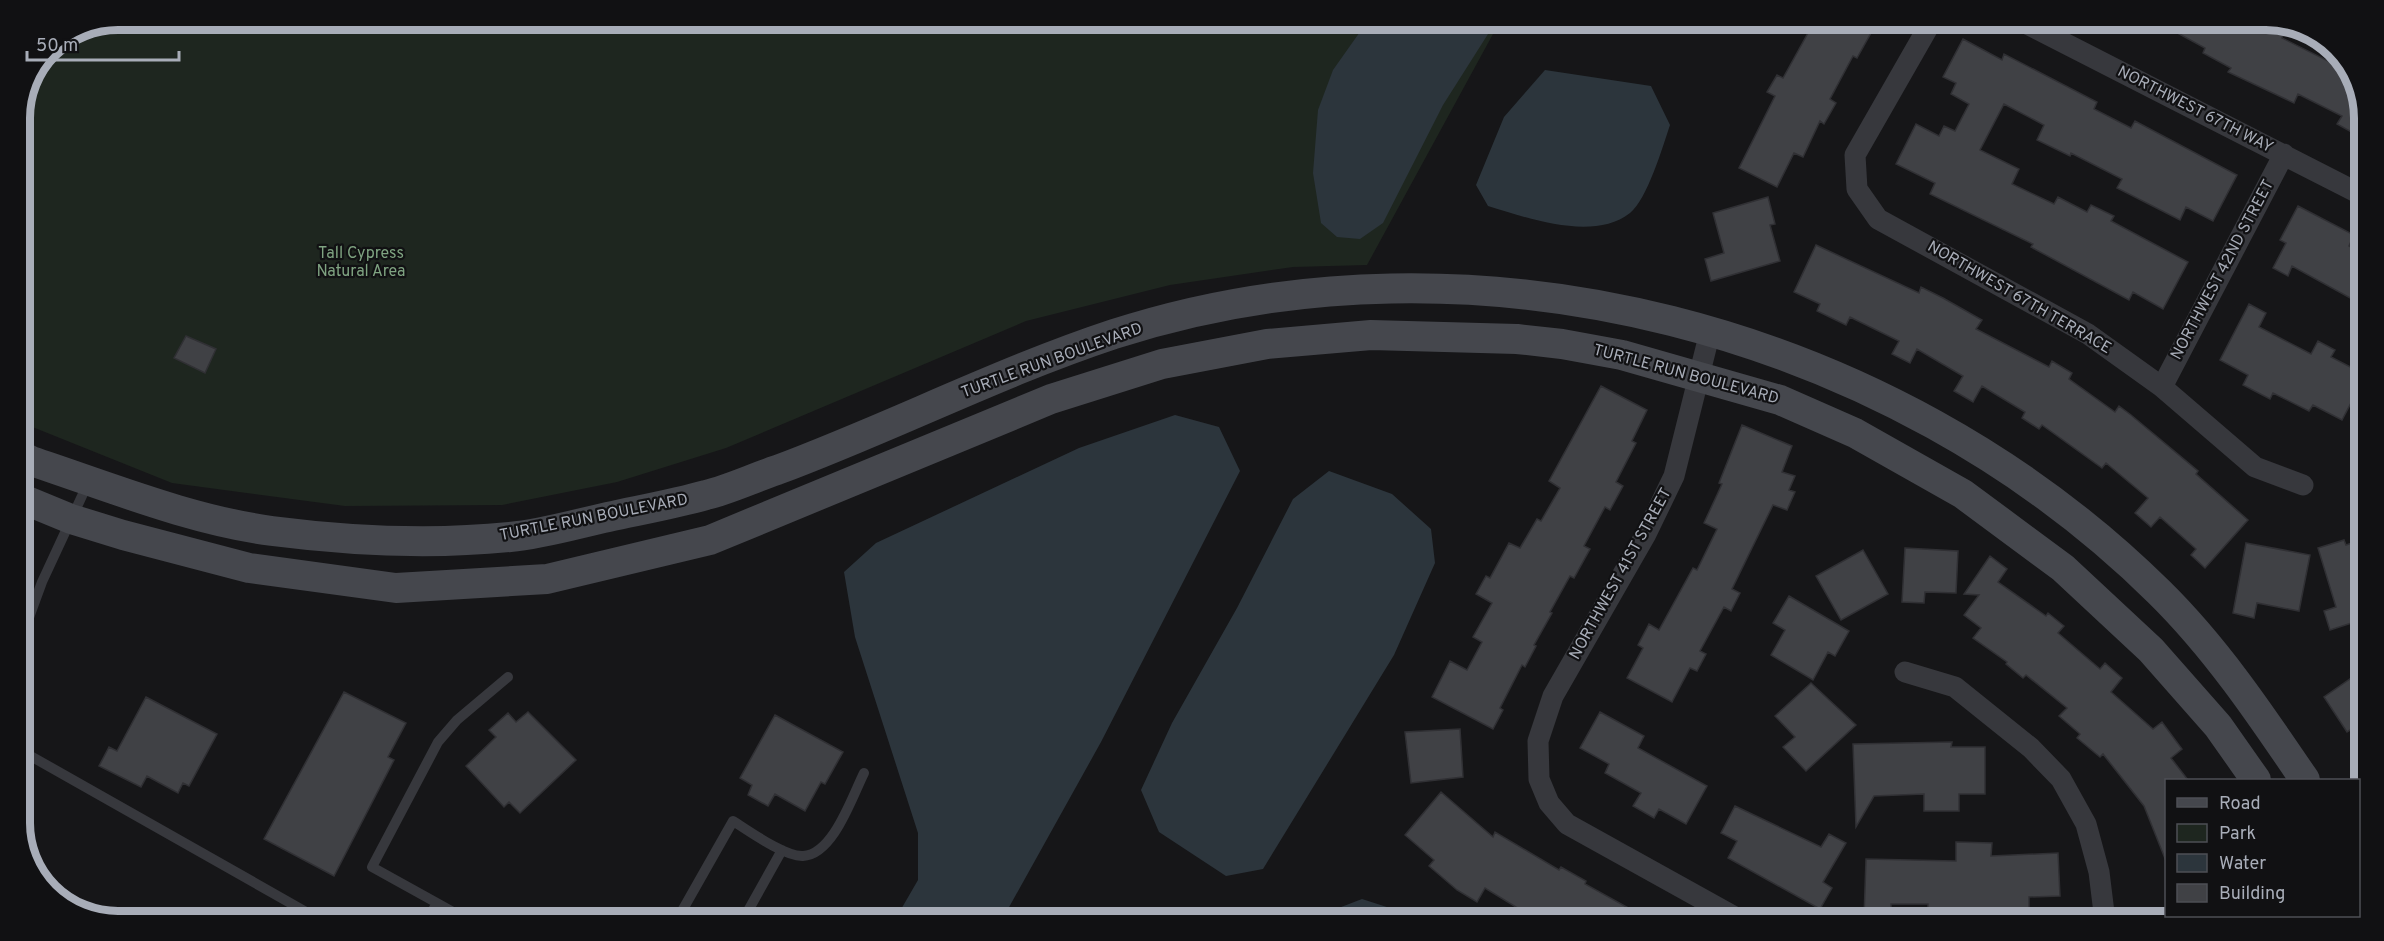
<svg xmlns="http://www.w3.org/2000/svg" width="2384" height="941" font-family="Overpass,sans-serif">
<style>
.green{fill:#1e261f}
.water{fill:#2c353c}
.building{fill:#404145;stroke:#303034;stroke-width:1.5}
.lines{fill:none;stroke-linecap:round;stroke-linejoin:round}
.lane{stroke:#37383d;stroke-width:10}
.street{stroke:#37383d;stroke-width:21}
.secondary{stroke:#45474d;stroke-width:30}
.labels{text-anchor:middle;dominant-baseline:central;stroke-width:4.5;stroke-linejoin:round;paint-order:stroke}
.street-label{font-size:16px;fill:#a8adb8;stroke:#111113}
.park-label{font-size:16px;fill:#7fa381;stroke:#111113}
.rim{fill:none;stroke:#a8adb8;stroke-width:8}
</style>
<rect width="100%" height="100%" fill="#161618"/>
<path class="green" d="M118,20l1381,3 -132,242 -74,2 -123,18 -144,36 -300,127 -109,34 -115,23 -157,1 -173,-23 -152,-61v-310l29,-64z"/>
<path class="water" d="M1372,23h123l-52,82 -60,118 -23,16 -23,-2 -16,-14 -8,-50 5,-63 15,-40 29,-41z
M1545,70l106,16 19,39c-7,21 -23,75 -40,88 -37,29 -102,5 -142,-7l-12,-21 28,-68z
M1175,415l44,12 21,44 -139,271 -98,176h-107l22,-38v-47l-63,-196 -11,-65 32,-29 203,-95z
M1329,471l63,23 39,35 4,34 -41,92 -131,214 -37,7 -67,-44 -18,-42 31,-67 65,-115 56,-109z
M1362,899l62,20h-114z"/>
<path class="building" d="M1813,24h63l-19,34 -4,-2 -23,43 6,4 -12,21 -4,-3 -17,36 -9,-4 -17,34 -38,-19 36,-72 -8,-4 10,-17 6,3z
M2163,25h105l16,8 -2,5 68,34 14,39v28l-27,-15 5,-8 -44,-22 -4,9 -66,-31 3,-4 -28,-15 2,-5z
M1963,39l39,21 2,-6 93,48 -3,7 37,19 4,-7 102,54 -24,46 -27,-14 -6,13 -63,-32 5,-9 -51,-26 -1,3 -33,-16 7,-15 -40,-21 -24,46 39,19 -7,15 42,20 4,-7 29,15 4,-7 23,11 -3,5 77,41 -25,47 -30,-17 -4,8 -98,-53 2,-3 -103,-50 5,-11 -39,-19 20,-40 23,12 5,-10 11,5 14,-27 -18,-10 5,-11 -13,-6z
M1768,197l7,27 -5,1 10,36 -69,20 -6,-22 19,-6 -11,-40z
M2298,206l56,29 -5,11 14,8v51l-71,-39 -4,10 -15,-8 13,-25 -6,-3z
M1816,245l103,48 2,-6 22,11 39,22 -6,9 73,38 3,-6 20,12 -3,6 46,33 4,-6 12,9 67,56 -2,3 52,46 -43,48 -14,-13 5,-6 -36,-32 -9,10 -16,-14 13,-15 -42,-35 -4,5 -60,-43 -3,4 -17,-11 3,-6 -43,-26 -9,16 -19,-11 9,-15 -46,-27 -7,14 -18,-9 7,-13 -49,-24 -4,8 -29,-14 3,-7 -26,-12z
M2249,304l17,9 -7,14 52,27 7,-13 17,9 -4,7 31,16v9l-20,38 -29,-15 -4,6 -36,-18 -3,6 -27,-14 5,-10 -28,-15z
M186,336l30,13 -11,24 -31,-15z
M1601,386l46,24 -15,31 4,2 -20,39 7,4 -13,24 -5,-3 -21,39 6,3 -16,29 -4,-2 -20,36 2,1 -18,32 2,1 -11,21 -3,-2 -22,43 3,2 -10,19 -61,-32 18,-36 17,9 15,-28 -9,-5 19,-34 -16,-9 10,-18 4,2 19,-35 11,5 17,-29 4,2 19,-33 -11,-7z
M1742,425l50,21 -10,26 13,4 -6,14 6,2 -8,18 -14,-5 -41,84 8,4 -9,18 -7,-4 -24,44 6,3 -9,17 -7,-3 -18,34 -45,-24 16,-30 -5,-3 11,-21 10,6 34,-62 4,2 20,-41 -13,-6 18,-39 -3,-1z
M2344,540l2,5 15,-5v80l-31,10 -6,-19 12,-4 -18,-59z
M2246,543l64,12 -11,56 -42,-8 -3,15 -21,-5z
M1905,548l53,3 -2,42 -31,-1 -1,11 -22,-1z
M1863,550l25,44 -47,26 -25,-44z
M1990,556l17,13 -9,13 48,34 2,-3 16,13 -6,7 42,36 5,-6 17,15 -11,14 42,37 9,-7 20,27 -11,9 17,22h-22v81l-22,-55 -41,-52 -3,3 -23,-19 3,-4 -21,-18 8,-8 -41,-33 -3,3 -17,-14 1,-2 -34,-24 8,-10 -17,-13 15,-20 -15,-1z
M1789,596l60,35 -14,25 -7,-4 -15,28 -42,-25 14,-25 -12,-7z
M2360,672v52l-13,8 -23,-35z
M1811,683l45,42 -50,46 -23,-24 12,-10 -20,-21z
M344,692l62,31 -18,34 6,3 -60,116 -70,-37z
M146,697l71,37 -28,52 -6,-3 -5,10 -31,-17 -6,11 -42,-21 10,-19 8,4z
M528,712l48,48 -56,53 -11,-11 -5,5 -38,-41 30,-29 -7,-7 19,-17 8,9z
M1600,712l44,24 -6,12 69,38 -21,38 -27,-15 -5,9 -21,-12 8,-13 -36,-20 4,-9 -29,-16z
M775,715l68,37 -18,32 -4,-2 -16,29 -30,-17 -7,12 -20,-11 4,-10 -12,-7z
M1460,729l3,48 -52,6 -6,-51z
M1952,742l-1,5h34v47h-26v17h-35v-17l-50,2 -18,31 -3,-83z
M1441,792l52,45 2,-5 64,38 2,-3 25,14 -1,3 65,36h-113l-52,-32 -8,14 -20,-12 -28,-24 5,-6 -29,-25z
M1735,806l86,41 8,-13 17,9 -23,39 9,6 -12,21 -92,-51 9,-17 -16,-8z
M1956,842l36,1 -1,13 67,-3 2,43 -31,1v13l-40,4 -61,-5v-5h-37v15l-27,-1 2,-59 90,2z"/>
<g class="lines">
<path class="lane" d="M20,491l11,-29
M20,642l22,-60 46,-99
M20,750l295,167
M437,903l-65,-36 66,-125 19,-22 51,-43
M429,917l8,-14 25,14
M678,918l55,-97c16,10 52,36 70,35 30,-1 49,-59 61,-83
M744,918l38,-68"/>
<path class="street" d="M1930,24l-75,131 2,34 21,30 210,115 74,53 93,80 48,18
M2027,24l337,172
M1710,332l-36,144 -28,58 -93,162 -15,45 1,38 10,24 18,21 173,96
M2162,387l122,-233
M1905,672l50,15 76,61 30,31 25,45 13,48 6,49
M2358,789l2,-1
M2228,921l8,-5"/>
<path class="secondary" d="M20,455l11,6c79,26 159,59 241,70 78,10 159,14 238,6 33,-3 66,-13 98,-20 32,-7 66,-13 98,-22 24,-6 47,-17 71,-25 113,-42 222,-98 337,-136 359,-116 779,-5 1045,258 57,56 102,123 146,188
M20,498l51,21 52,16 126,33 147,20 151,-9 163,-39 341,-141 111,-35 105,-20 104,-9 146,4 45,5 60,11 158,45 75,33 108,61 100,74 88,82 67,76 38,54"/>
</g>
<g class="labels">
<g class="street-label">
<text transform="translate(2195 110) rotate(27)">NORTHWEST 67TH WAY</text>
<text transform="translate(2223 270) rotate(-62)">NORTHWEST 42ND STREET</text>
<text transform="translate(2019 298) rotate(30)">NORTHWEST 67TH TERRACE</text>
<text transform="translate(1052 361) rotate(-20)">TURTLE RUN BOULEVARD</text>
<text transform="translate(1686 375) rotate(15)">TURTLE RUN BOULEVARD</text>
<text transform="translate(594 518) rotate(-11)">TURTLE RUN BOULEVARD</text>
<text transform="translate(1621 574) rotate(-61)">NORTHWEST 41ST STREET</text>
</g>
<g class="park-label">
<text x="361" y="254">Tall Cypress<tspan x="361" dy="18">Natural Area</tspan></text>
</g>
</g>
<path d="M0 0H2384V941H0ZM118 30H2266A88 88 0 0 1 2354 118V823A88 88 0 0 1 2266 911H118A88 88 0 0 1 30 823V118A88 88 0 0 1 118 30Z" fill="#111113" fill-rule="evenodd"/>
<path class="rim" d="M118 30H2266A88 88 0 0 1 2354 118V823A88 88 0 0 1 2266 911H118A88 88 0 0 1 30 823V118A88 88 0 0 1 118 30Z"/>
<rect x="2165" y="779" width="195" height="138" fill="#111113" stroke="#4d4f55" stroke-width="1.5"/>
<rect x="2177" y="798" width="30" height="9" fill="#45474d" stroke="#4d4f55" stroke-width="1.5"/>
<text x="2219" y="809" font-size="18" fill="#a8adb8">Road</text>
<rect x="2177" y="824" width="30" height="18" fill="#1e261f" stroke="#4d4f55" stroke-width="1.5"/>
<text x="2219" y="839" font-size="18" fill="#a8adb8">Park</text>
<rect x="2177" y="854" width="30" height="18" fill="#2c353c" stroke="#4d4f55" stroke-width="1.5"/>
<text x="2219" y="869" font-size="18" fill="#a8adb8">Water</text>
<rect x="2177" y="884" width="30" height="18" fill="#404145" stroke="#4d4f55" stroke-width="1.5"/>
<text x="2219" y="899" font-size="18" fill="#a8adb8">Building</text>
<path d="M27 51v9h152v-9" fill="none" stroke="#a8adb8" stroke-width="3"/>
<text x="36" y="51" font-size="18" fill="#a8adb8" stroke="#111113" stroke-width="4.5" paint-order="stroke">50 m</text>
</svg>
